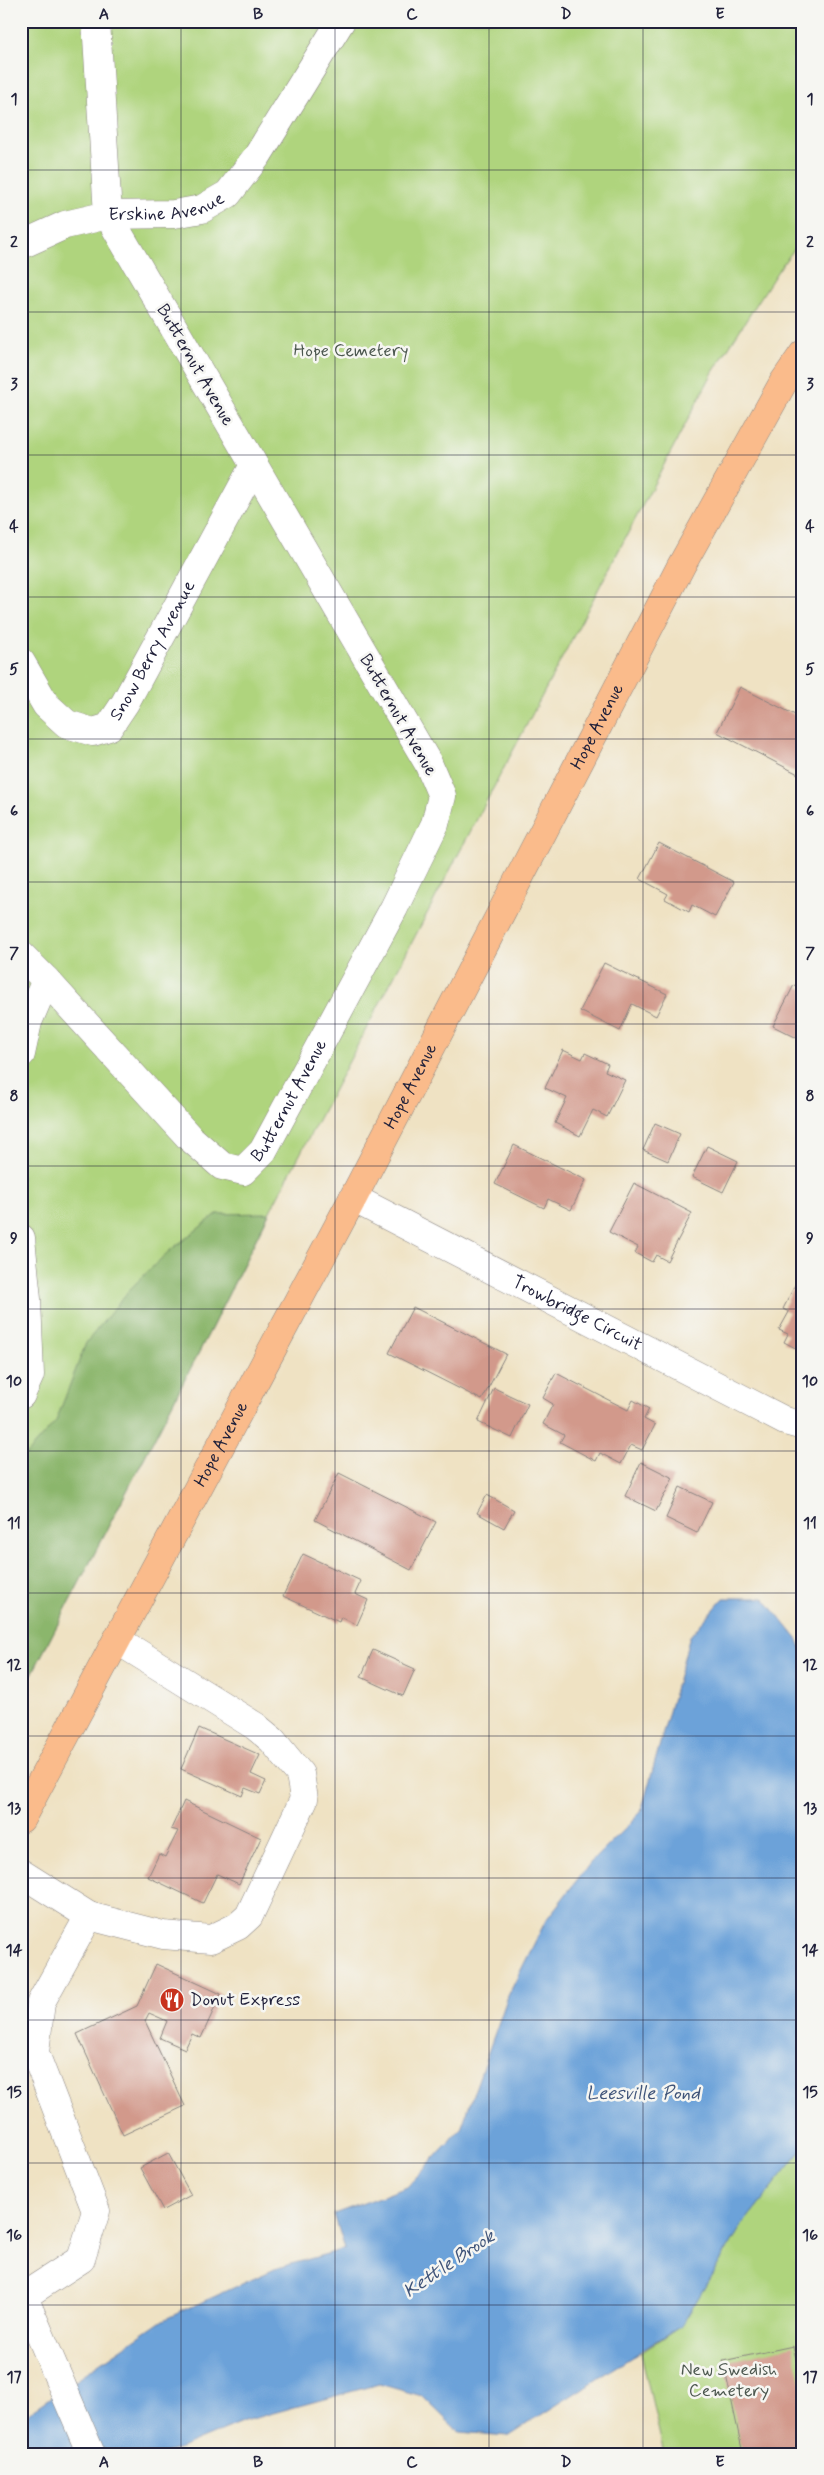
<svg xmlns="http://www.w3.org/2000/svg" width="824" height="2475" font-family="Mynerve,sans-serif">
<style>
.green{fill:#afd47d;stroke:#687b5c}
.forest{fill:#8bb66c;stroke:#566c54}
.water{fill:#6ca2d9;stroke:#47628a}
.building{fill:#d2998b}
.lines{fill:none;stroke-linecap:round;stroke-linejoin:round}
.minor-casing{stroke:#88827f;stroke-width:29}
.major-casing{stroke:#88827f;stroke-width:29}
.minor{stroke:#fff;stroke-width:28}
.major{stroke:#fabb8b;stroke-width:28}
.grid{fill:none;stroke:#22223b;stroke-width:1;stroke-opacity:0.55}
.labels{text-anchor:middle;dominant-baseline:central;stroke-width:5;stroke-linejoin:round;paint-order:stroke}
.street-label{font-size:18px;fill:#22223b;stroke:#f6f6f2}
.park-label{font-size:18px;fill:#4c574f;stroke:#f6f6f2}
.poi-label{font-size:18px;fill:#22223b;stroke:#f6f6f2;text-anchor:start}
.water-label{font-size:19px;font-style:italic;fill:#40557a;stroke:#f6f6f2}
.neatline{fill:none;stroke:#22223b;stroke-width:2}
.grid-label{font-size:16px;text-anchor:middle;font-weight:bold;fill:#22223b}
</style>
<rect width="100%" height="100%" fill="#f6f6f2"/>
<filter id="ink" filterUnits="userSpaceOnUse"><feTurbulence type="fractalNoise" baseFrequency=".02" numOctaves="2"/><feDisplacementMap in="SourceGraphic" scale="10" xChannelSelector="R" yChannelSelector="G"/><feConvolveMatrix kernelMatrix="1 2 1 2 8 2 1 2 1" color-interpolation-filters="sRGB"/></filter>
<filter id="wash" filterUnits="userSpaceOnUse"><feTurbulence type="fractalNoise" baseFrequency=".0096" numOctaves="4" result="noise"/><feDisplacementMap in="SourceGraphic" scale="20" xChannelSelector="R" yChannelSelector="G"/><feGaussianBlur stdDeviation="1.12" result="paint"/><feColorMatrix in="noise" values="0 0 0 0 0 0 0 0 0 0 0 0 0 0 0 0 0 1.4 0 .05"/><feComposite in="paint" operator="in"/></filter>
<g filter="url(#wash)">
<rect width="100%" height="100%" fill="#efe2c3"/>
<path class="green" d="M21,21h782v217l-24,31 -66,103 -444,841 -58,116 -190,366z
M803,2149v305h-139l-23,-101 41,-28 60,-100z"/>
<path class="forest" d="M269,1213l-58,116 -190,366v-235l35,-39 30,-78 44,-54 38,-37 49,-38z"/>
<path class="water" d="M724,1598h40l34,42 5,14v495l-61,76 -60,100 -174,111 -49,-4 -37,-36 -43,-12 -135,37 -79,33h-144v-34l11,-10 131,-90 114,-52 68,-19 -11,-35 73,-27 54,-58 47,-133 38,-76 45,-58 50,-50 49,-176z"/>
<g id="blocks">
<path class="building" d="M740,687l63,32 -1,57 -85,-44z
M659,843l75,39 -19,35 -23,-12 -3,7 -24,-13 3,-5 -28,-15z
M604,963l63,31 -11,22 -24,-12 -12,27 -40,-20z
M794,985l9,4v52l-30,-15z
M563,1050l19,9 3,-6 23,11 -3,7 20,9 -18,37 -14,-7 -13,26 -25,-13 12,-25 -22,-10z
M655,1123l25,11 -12,27 -25,-11z
M514,1145l72,35 -15,30 -23,-11 -4,9 -49,-24z
M707,1146l31,15 -15,31 -31,-15z
M634,1183l58,30 -25,48 -11,-6 -4,7 -17,-9 3,-6 -29,-15z
M795,1285l8,4v63l-19,-10 4,-8 -9,-4 10,-18 -6,-3z
M413,1307l93,47 -24,46 -93,-47z
M556,1373l72,37 5,-10 16,9 -5,10 11,6 -13,25 -11,-5 -10,19 -21,-11 -4,8 -36,-19 4,-7 -21,-11 10,-20 -10,-6z
M494,1388l34,16 -16,34 -34,-16z
M641,1462l32,16 -17,33 -31,-15z
M339,1473l97,49 -25,48 -96,-50z
M680,1487l32,15 -15,31 -31,-15z
M487,1495l27,15 -10,18 -27,-15z
M303,1554l58,27 -6,13 13,6 -11,25 -16,-8 -2,5 -56,-26z
M373,1650l42,19 -12,27 -42,-19z
M199,1728l61,27 -9,19 15,7 -6,13 -15,-6 -3,8 -61,-27z
M184,1801l77,37 -22,46 -22,-10 -14,29 -55,-26 11,-23 6,3 13,-26 -7,-2z
M156,1964l65,30 -20,44 -9,-4 -7,15 -25,-11 7,-17 -18,-8 -4,8 40,85 -62,29 -46,-101 60,-28z
M168,2153l23,42 -28,15 -23,-42z
M793,2346l10,44v64h-60l-20,-93z"/>
</g>
</g>
<g filter="url(#ink)">
<use href="#blocks" fill-opacity="0" stroke="#88827f" stroke-width="1"/>
<g class="lines">
<defs>
<g id="minor">
<path id="s1" d="M21,245l44,-20 43,-10 66,-1 28,-5 26,-15 30,-39 83,-134"/>
<path id="s2" d="M21,662l25,43 21,19 26,8 16,-5 16,-24 128,-236"/>
<path id="s3" d="M21,955l25,25 143,157 33,29 21,5 20,-20 131,-243 41,-84 7,-28 -14,-33 -320,-548 -12,-194"/>
<path d="M21,1054l7,-32 18,-42"/>
<path id="s4" d="M353,1198l432,223 18,5"/>
<path d="M21,1238l6,61 3,76 -9,20"/>
<path d="M21,1873l68,43 -48,86 -6,51 61,158 -15,48 -57,37"/>
<path d="M89,1916l74,19 48,4 27,-13 11,-10 55,-117 -4,-25 -28,-34 -17,-14 -138,-86"/>
<path d="M21,2290l70,164"/>
</g>
<g id="major">
<path id="s5" d="M21,1819l332,-621 328,-632 102,-183 20,-29"/>
</g>
</defs>
<use href="#minor" class="minor-casing"/>
<use href="#major" class="major-casing"/>
<use href="#minor" class="minor"/>
<use href="#major" class="major"/>
</g>
</g>
<path class="grid" d="M181,21v2433M335,21v2433M489,21v2433M643,21v2433M21,170h782M21,312h782M21,455h782M21,597h782M21,739h782M21,882h782M21,1024h782M21,1166h782M21,1309h782M21,1451h782M21,1593h782M21,1736h782M21,1878h782M21,2020h782M21,2163h782M21,2305h782"/>
<defs>
<symbol id="restaurant-disc" viewBox="-11 -11 22 22"><circle r="9.5" fill="#c8321e" stroke="#f6f6f2"/><path d="M-5-6h1v4h1v-4h1v4h1v-4h1v5L-1.5 .5V6h-2V.5L-5-1ZM5-6V6H3V1.5H1.5Q1.5-4 5-6Z" fill="#fff"/></symbol>
</defs>
<g fill-rule="evenodd">
<use href="#restaurant-disc" x="158" y="1986" width="28" height="28"/>
</g>
<g class="labels">
<g class="street-label">
<text stroke="none"><textPath href="#s1" startOffset="152">Erskine Avenue</textPath></text>
<text transform="translate(195 365) rotate(60)">Butternut Avenue</text>
<text stroke="none"><textPath href="#s2" startOffset="210">Snow Berry Avenue</textPath></text>
<text transform="translate(398 715) rotate(60)">Butternut Avenue</text>
<text stroke="none"><textPath href="#s5" startOffset="1235">Hope Avenue</textPath></text>
<text stroke="none"><textPath href="#s5" startOffset="830">Hope Avenue</textPath></text>
<text stroke="none"><textPath href="#s3" startOffset="398">Butternut Avenue</textPath></text>
<text stroke="none"><textPath href="#s4" startOffset="252">Trowbridge Circuit</textPath></text>
<text stroke="none"><textPath href="#s5" startOffset="425">Hope Avenue</textPath></text>
</g>
<g class="park-label">
<text x="351" y="351">Hope Cemetery</text>
<text x="729" y="2370">New Swedish<tspan x="729" dy="21">Cemetery</tspan></text>
</g>
<g class="poi-label">
<text x="190" y="2000">Donut Express</text>
</g>
<g class="water-label">
<text x="643" y="2093">Leesville Pond</text>
<text transform="translate(449 2264) rotate(-34)">Kettle Brook</text>
</g>
</g>
<rect width="824" height="2475" fill="none" stroke="#f6f6f2" stroke-width="55"/>
<rect x="28" y="28" width="768" height="2420" class="neatline"/>
<g class="grid-label">
<text x="104" y="19">A</text>
<text x="258" y="19">B</text>
<text x="412" y="19">C</text>
<text x="566" y="19">D</text>
<text x="720" y="19">E</text>
<text x="14" y="104">1</text>
<text x="810" y="104">1</text>
<text x="14" y="247">2</text>
<text x="810" y="247">2</text>
<text x="14" y="389">3</text>
<text x="810" y="389">3</text>
<text x="14" y="531">4</text>
<text x="810" y="531">4</text>
<text x="14" y="674">5</text>
<text x="810" y="674">5</text>
<text x="14" y="816">6</text>
<text x="810" y="816">6</text>
<text x="14" y="958">7</text>
<text x="810" y="958">7</text>
<text x="14" y="1101">8</text>
<text x="810" y="1101">8</text>
<text x="14" y="1243">9</text>
<text x="810" y="1243">9</text>
<text x="14" y="1386">10</text>
<text x="810" y="1386">10</text>
<text x="14" y="1528">11</text>
<text x="810" y="1528">11</text>
<text x="14" y="1670">12</text>
<text x="810" y="1670">12</text>
<text x="14" y="1813">13</text>
<text x="810" y="1813">13</text>
<text x="14" y="1955">14</text>
<text x="810" y="1955">14</text>
<text x="14" y="2097">15</text>
<text x="810" y="2097">15</text>
<text x="14" y="2240">16</text>
<text x="810" y="2240">16</text>
<text x="14" y="2382">17</text>
<text x="810" y="2382">17</text>
<text x="104" y="2467">A</text>
<text x="258" y="2467">B</text>
<text x="412" y="2467">C</text>
<text x="566" y="2467">D</text>
<text x="720" y="2467">E</text>
</g>
</svg>
